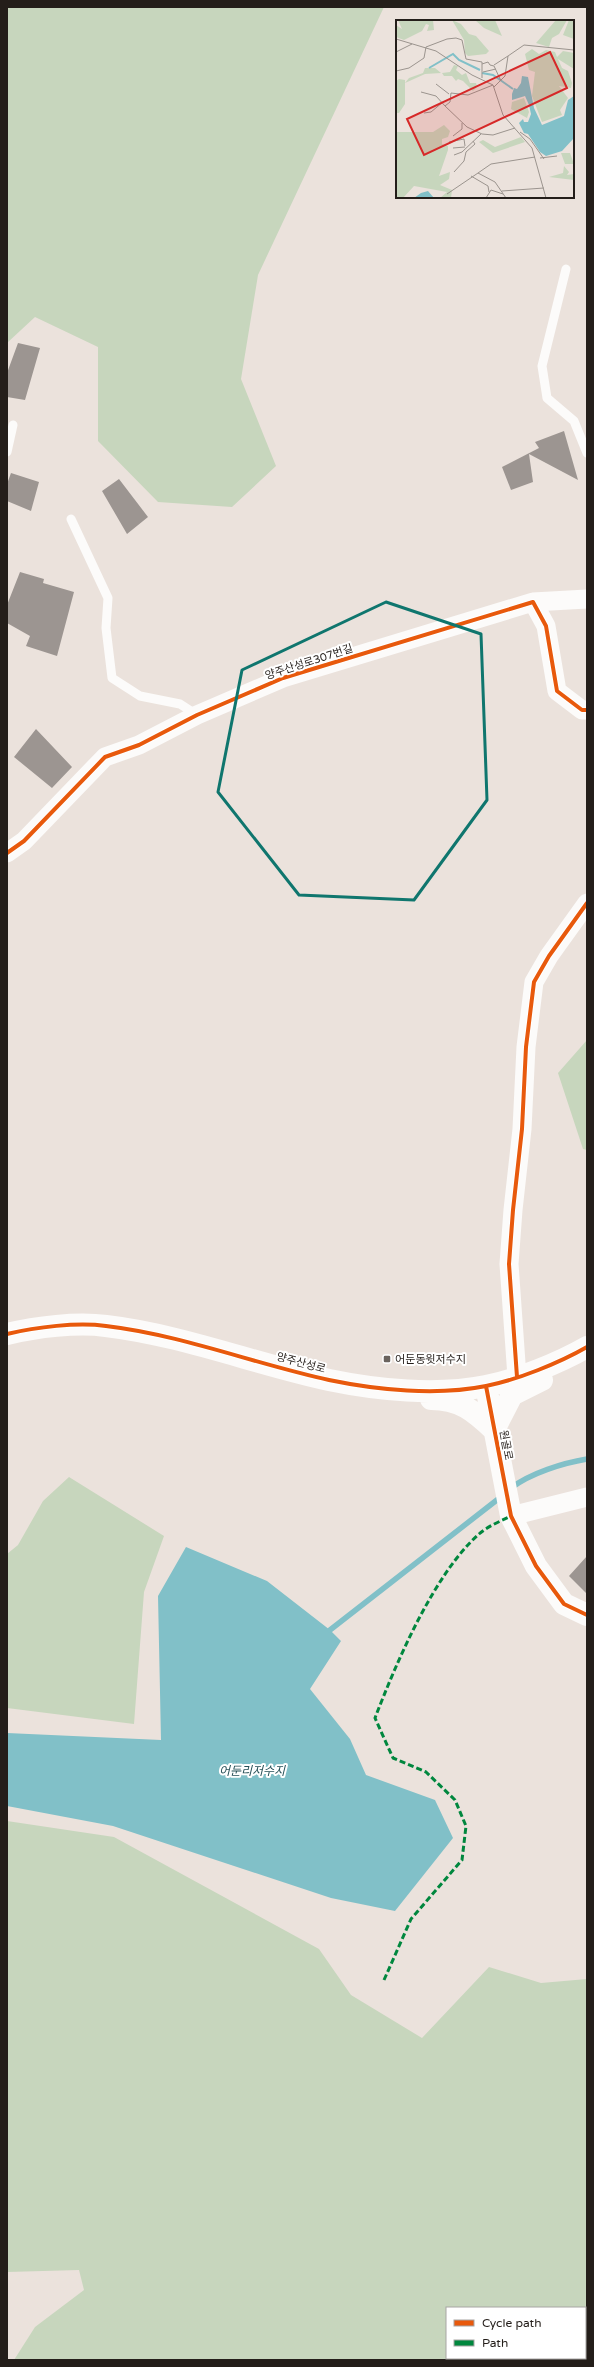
<svg xmlns="http://www.w3.org/2000/svg" width="594" height="2367" font-family="'Varela Round','Noto Sans KR',sans-serif">
<style>
.green{fill:#c7d6bd;fill-rule:evenodd}
.water{fill:#81c0c8}
.lines{fill:none;stroke-linecap:round;stroke-linejoin:round}
.stream{stroke:#81c0c8;stroke-width:5.5}
.building{fill:#9c9591}
.service{stroke:#fcfbfa;stroke-width:9}
.minor{stroke:#fcfbfa;stroke-width:19}
.tertiary{stroke:#fcfbfa;stroke-width:22}
.quiet{stroke:#00873e;stroke-width:3;stroke-dasharray:6 3;stroke-linecap:butt}
.cycleway-casing{stroke:#fff;stroke-width:6}
.cycleway{stroke:#e8590c;stroke-width:4}
.marked{fill:none;stroke:#0f766e;stroke-width:3;stroke-linejoin:round}
.poi-dot{fill:#6a635e;stroke:#fff;stroke-width:1.5}
.labels{text-anchor:middle;dominant-baseline:central;stroke-width:4;stroke-linejoin:round;paint-order:stroke}
.street-label{font-size:11px;fill:#241e1a;stroke:#fff}
.poi-label{font-size:11px;fill:#241e1a;stroke:#fff;text-anchor:start}
.water-label{font-size:12px;font-style:italic;fill:#265057;stroke:#fff}
.inset-river{fill:none;stroke:#81c0c8;stroke-width:2}
.inset-road{fill:none;stroke:#9b948e;stroke-width:1}
.view{fill:#d62828;fill-opacity:0.15;stroke:#d62828;stroke-width:2}
.inset-edge{fill:none;stroke:#241e1a;stroke-width:2}
</style>
<rect width="100%" height="100%" fill="#ebe2dc"/>
<path class="green" d="M7,7h377l-126,268 -17,104 35,87 -44,41 -74,-5 -60,-61v-94l-63,-30 -28,26z
M587,1040v110l-4,-1 -25,-76z
M69,1477l95,59 -20,56 -10,132 -127,-16v-154l11,-9 25,-44z
M7,1821l107,16 205,112 32,46 71,43 67,-71 52,16 46,-4v381h-573l21,-33 49,-37 -5,-20 -72,2zM447,2308h138v50h-138z"/>
<path class="water" d="M186,1547l81,34 63,49 11,11 -31,48 40,50 16,36 69,25 18,38 -58,73 -64,-13 -218,-72 -106,-20v-73l154,7 -3,-144z"/>
<g class="lines">
<path class="stream" d="M511,1488c20,-15 52,-25 76,-29
M330,1630l172,-134"/>
</g>
<path class="building" d="M18,343l22,5 -15,52 -18,-3v-24z
M564,431l14,49 -49,-26 4,28 -22,8 -9,-23 37,-19 -4,-6z
M11,473l28,9 -8,29 -24,-10v-17z
M119,479l29,38 -21,17 -25,-43z
M20,572l24,7 -1,4 31,9 -17,64 -31,-10 4,-10 -23,-13v-18z
M36,729l36,38 -20,21 -38,-31z
M587,1556v38l-18,-18z"/>
<g class="lines">
<path class="service" d="M566,269l-24,97 5,32 27,23 13,32
M7,452l6,-27
M71,519l37,79 -2,30 6,50 28,18 40,8 17,11"/>
<path class="minor" d="M533,602l54,-3
M7,853l17,-12 81,-84 34,-12 58,-30 86,-37 250,-76 13,24 11,65 25,19h5
M517,1377l-8,-113 4,-54 9,-81 4,-82 8,-65 15,-26 38,-53
M511,1516l76,-19"/>
<path class="tertiary" d="M7,1334c29,-7 70,-12 99,-8 76,9 149,38 223,54 48,10 108,16 157,6 31,-6 73,-23 101,-39
M486,1386l25,130 25,50 28,38 23,11
M431,1399c29,0 43,12 63,31l18,-35 30,-15"/>
<path class="quiet" d="M384,1980l27,-61 51,-59 4,-34 -11,-26 -29,-28 -33,-14 -18,-40c22,-57 59,-144 104,-184 9,-8 22,-13 32,-18"/>
<defs>
<path id="cycleway" d="M7,853l17,-12 81,-84 34,-12 58,-30 86,-37 250,-76 13,24 11,65 25,19h5
M7,1334c29,-7 70,-12 99,-8 76,9 149,38 223,54 48,10 108,16 157,6 31,-6 73,-23 101,-39
M517,1377l-8,-113 4,-54 9,-81 4,-82 8,-65 15,-26 38,-53
M486,1386l25,130 25,50 28,38 23,11"/>
</defs>
<use href="#cycleway" class="cycleway-casing"/>
<use href="#cycleway" class="cycleway"/>
</g>
<path class="marked" d="M386,602l95,32 6,166 -73,100 -115,-5 -81,-103 24,-122z"/>
<rect class="poi-dot" x="383" y="1355" width="8" height="8" rx="2"/>
<g class="labels">
<g class="street-label">
<text transform="translate(309 662) rotate(-18)">양주산성로307번길</text>
<text transform="translate(301 1363) rotate(15)">양주산성로</text>
<text transform="translate(506 1445) rotate(79)">원골로</text>
</g>
<g class="poi-label">
<text x="395" y="1359">어둔동윗저수지</text>
</g>
<g class="water-label">
<text x="252" y="1771">어둔리저수지</text>
</g>
</g>
<g transform="translate(396 20)">
<rect width="178" height="178" fill="#ebe2dc"/>
<path d="M2,0h35l1,10 -7,1 2,-6 -3,-1 -4,7 -18,9 -8,-3v-12l6,4zM56,0l9,4 8,10 7,2 13,15 -3,3 -18,2 -3,-3 -1,-13zM79,0h20l7,16 -18,-8zM160,0h11l-8,14 -7,4 -3,9 -13,-4zM173,0h5v19l-11,-4zM136,29l7,5 7,-4 9,2 2,5 6,-6 11,2v16l-16,-10 4,9 6,3 4,12 -1,5 -12,-2 9,12 -8,12 2,5 -20,7 -10,-26 3,-24 -6,-2 -4,-16zM58,45l4,1 -2,4 6,5 4,-2 4,10h6l1,4 -4,4 -10,-10 -5,-2 -2,2 -4,-5h-8l-2,-3 8,-1zM29,48h10l6,5 -16,1 -20,9 4,-5 14,-5zM3,59l6,1v24l-6,9h-3v-32zM128,78l5,14 -2,6 -16,-9 1,-7zM48,105l6,6 -2,6 -6,2v5l6,2v4l-9,26 11,-4 -1,7 -9,6 12,5 -1,8h-11l7,-6 -33,-6 -11,12h-7v-66h37zM125,117l4,5 -32,11 -14,-11 4,-2 12,7zM165,133h9l4,11h-9zM168,146l5,6 -2,3 7,-1v6l-25,-3 14,-4z" fill="#c7d6bd"/>
<path d="M126,56l6,1 6,31 8,17 22,-9 4,-16 6,-4v42l-12,13 -16,5 -6,-4 -12,-18 -4,-1 -5,-10 4,-4 1,3h4l3,-8 -2,-9 -4,-9 -13,4v-6l2,-6 3,1 4,-6zM32,171l6,7h-20l7,-5z" fill="#81c0c8"/>
<path class="inset-river" d="M33,48l24,-14 6,6 21,10M86,53l11,2 20,14"/>
<path class="inset-road" d="M0,19l40,12 36,24 21,10 10,30 29,33 14,50M0,32l16,-8M86,44l6,-2 2,3 4,1 7,15M98,45l14,-9M0,51l13,-3 15,-10 2,-11 21,-8 9,-1 6,2 4,19 16,3v16M87,52l13,-3M40,64l13,10M97,65l-25,10 -17,-2 -1,9 -5,4 22,21 15,7 11,1 22,-7M98,67l11,-11 3,-20 16,-11 50,5M25,72l15,4 9,10M28,93l7,-1 12,-10M124,112l10,7 14,20M57,116l9,-7v-6M53,122l15,-3 1,7M57,128l12,-1M58,135l8,-3 19,-18M144,138l17,-2M58,152l10,-11 2,-9 9,-8 -2,-3M82,153l13,-9 44,-7M75,156l17,10 1,6M106,171l42,-3M51,174l31,-21 17,9 11,16M90,178l5,-8 12,4"/>
<path class="view" d="M154,32l17,36 -143,67 -17,-36z"/>
<rect width="178" height="178" class="inset-edge"/>
</g>
<rect width="594" height="2367" fill="none" stroke="#241e1a" stroke-width="16"/>
<rect x="446" y="2307" width="140" height="52" fill="#ffffff" stroke="#a7a5a3"/>
<rect x="454" y="2320" width="20" height="6" fill="#e8590c" stroke="#a7a5a3"/>
<text x="482" y="2327" font-size="12" fill="#241e1a">Cycle path</text>
<rect x="454" y="2340" width="20" height="6" fill="#00873e" stroke="#a7a5a3"/>
<text x="482" y="2347" font-size="12" fill="#241e1a">Path</text>
</svg>
